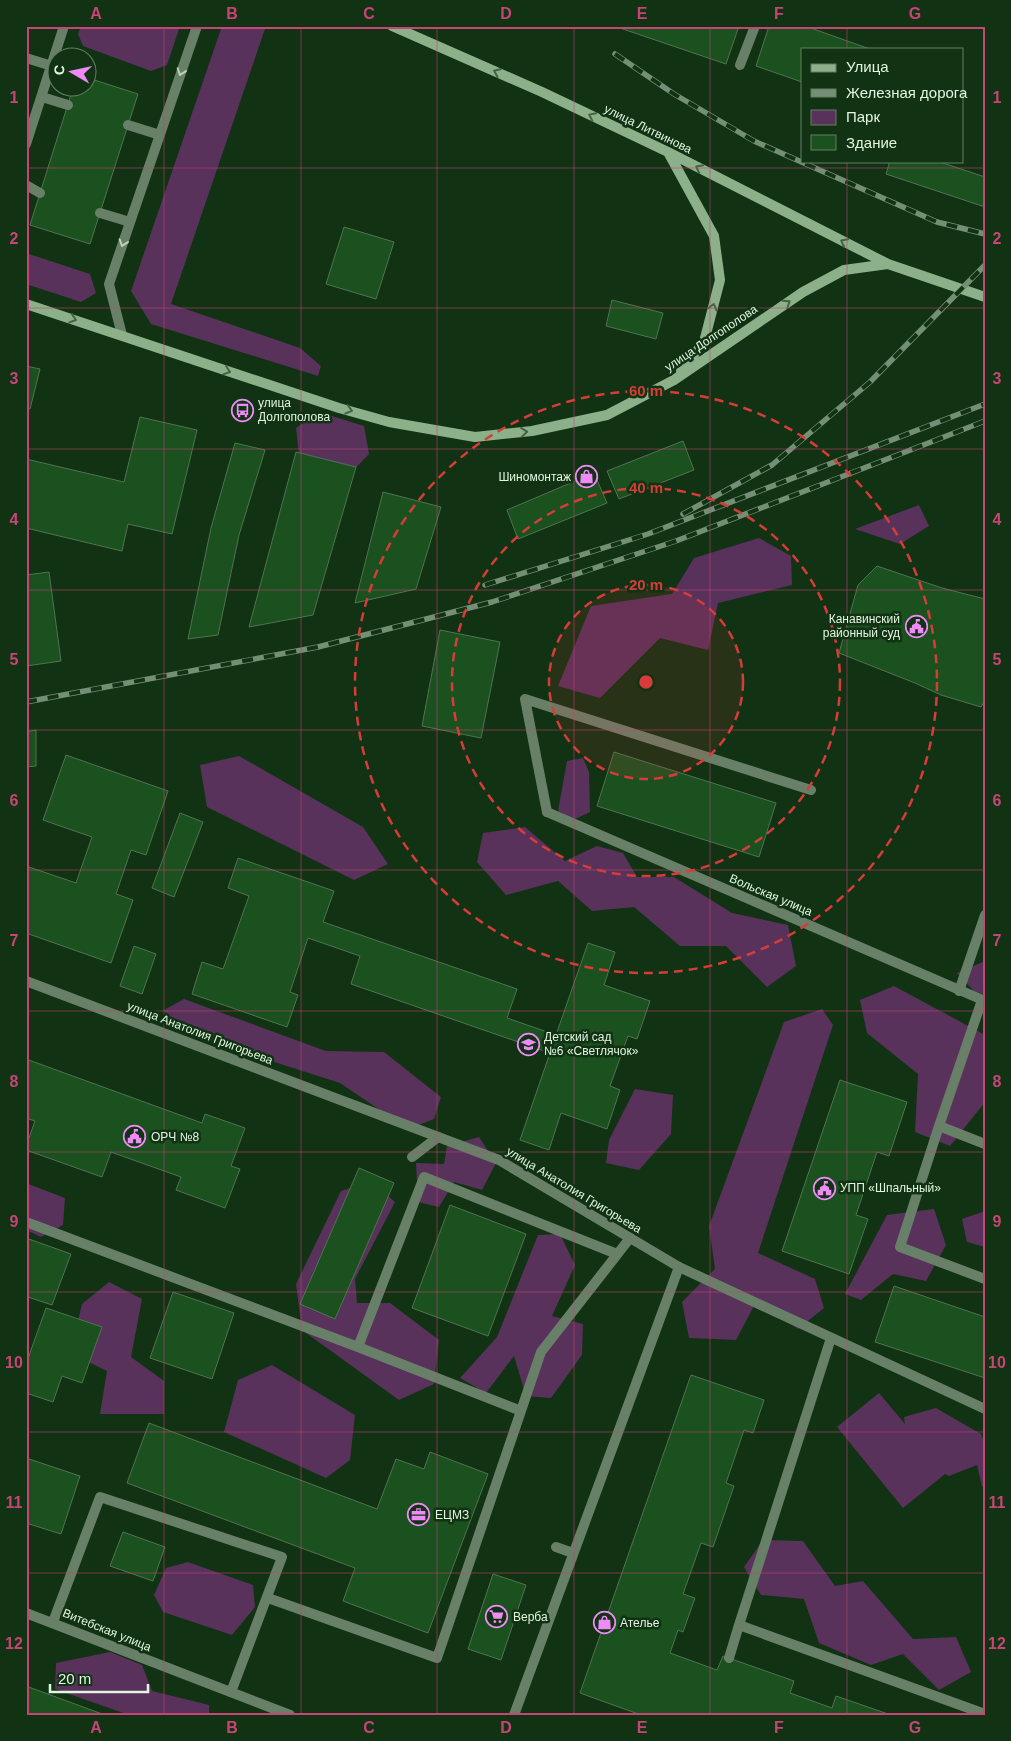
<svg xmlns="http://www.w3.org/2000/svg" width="1011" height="1741" font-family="Arial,sans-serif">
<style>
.green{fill:#58325b}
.building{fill:#1a511f;stroke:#517351}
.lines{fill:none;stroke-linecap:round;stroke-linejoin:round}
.lane{stroke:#687f68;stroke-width:10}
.street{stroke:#687f68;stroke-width:10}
.secondary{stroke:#8bb08a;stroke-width:10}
.rail-casing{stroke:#758f76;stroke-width:5.5}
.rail{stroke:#113213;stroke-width:4;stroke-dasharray:11;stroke-linecap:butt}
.oneway{stroke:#bdd2bd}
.oneway2{stroke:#426443}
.grid{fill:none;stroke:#c84476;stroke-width:1;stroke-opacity:0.55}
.ring{fill:none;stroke:#d73c3a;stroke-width:2.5;stroke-dasharray:9 6}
.labels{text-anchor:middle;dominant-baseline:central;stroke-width:5;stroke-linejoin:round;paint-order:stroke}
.street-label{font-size:12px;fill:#e1f5e1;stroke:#113213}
.poi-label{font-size:12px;fill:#e1f5e1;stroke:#113213;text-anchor:start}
.centre{fill:#d73c3a;stroke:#113213;stroke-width:2.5}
.ring-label{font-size:15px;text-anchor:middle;font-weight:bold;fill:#d73c3a;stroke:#113213;stroke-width:5;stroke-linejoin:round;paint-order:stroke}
.neatline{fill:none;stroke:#c84476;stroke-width:2}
.grid-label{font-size:16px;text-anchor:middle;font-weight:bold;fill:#c84476}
</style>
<rect width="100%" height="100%" fill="#113213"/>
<path class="green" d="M81,26h99l-13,39 -16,6 -68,-25 -5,-12z
M222,26h44l-95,278 129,44 21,18 -3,10 -167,-52 -20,-33z
M26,253l64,21 6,19 -15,9 -55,-18z
M319,412l45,14 5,28 -20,21 -49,-12 -4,-35z
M919,505l10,21 -29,18 -45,-15z
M759,538l32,18 1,29 -74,18 -10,47 -48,-12 -60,60 -42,-12 33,-80 81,-12 22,-36z
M239,756l124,71 25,37 -34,16 -147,-73 -7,-42z
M583,758l6,14 1,40 -17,8 -15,-9 9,-50z
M525,827l40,34 32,-15 26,7 14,24h37l58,36 56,12 8,41 -29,21 -41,-41h-46l-46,-39 -42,4 -34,-30 -52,14 -29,-33 6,-29z
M985,961v34l-11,-4 -17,-18z
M894,986l91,49v67l-35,44 -35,-14 3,-58 -51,-41 -7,-33z
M184,999l142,52 58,1 57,45 -7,22 -26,10 -68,-46 -165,-53 -11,-20z
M822,1009l11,16 -75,228 57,26 9,29 -26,21 -41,-29 -21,40 -47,-2 -7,-36 33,-33 -6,-43 75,-204z
M635,1089l38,6 -2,39 -32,36 -33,-7 3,-23z
M479,1137l17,26 -14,27 -28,-8 -15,25 -21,-5 -2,-39 28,1 3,-18z
M372,1181l23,21 -40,77 2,24h33l49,37 -5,44 -35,16 -97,-70 -6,-46 45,-93z
M26,1183l39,15 -2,27 -22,12 -15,-7z
M934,1209l12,36 -20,36 -33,-7 -32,26 -16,-6 42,-79z
M985,1211v36l-18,-5 -5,-23z
M560,1234l15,31 -23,51 31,8 -1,31 -31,43 -25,-2 -12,-40 -28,37 -26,-15 37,-41 41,-102z
M109,1282l33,17 -11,58 33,24v33h-64l7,-43 -37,-18 12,-49z
M272,1365l83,50 -5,45 -24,18 -102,-46 14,-52z
M879,1393l26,31 -1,-7 32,-9 45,26 4,10v44l-3,-2 -5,-21 -28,11 -4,-2 -42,34 -66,-81z
M763,1540l40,1 32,45 28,-5 50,58 43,-2 15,35 -32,18 -36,-36 -32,11 -52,-22 -15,-44 -43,-4 -17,-28z
M188,1562l65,23 2,22 -23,28 -69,-23 -9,-17 12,-27z
M110,1652l32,13 10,26 57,14v10h-80l-74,-26 1,-26z"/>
<path class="building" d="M614,26h125l-13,38z
M769,26h36l65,23h-68v33l-46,-16z
M88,78l50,16 -48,150 -60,-19 43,-137h15z
M890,161h47l48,16v30l-99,-33z
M344,227l50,15 -18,57 -50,-15z
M612,300l51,13 -7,26 -50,-13z
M26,366l14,3 -10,40 -4,-1z
M140,417l57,13 -25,104 -44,-10 -6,27 -96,-23v-69l98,23z
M683,441l11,29 -75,29 -12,-28z
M235,443l30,7 -26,85 -21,100 -30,4 23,-111z
M296,452l60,15 -43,148 -64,12z
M594,473l13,30 -89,36 -11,-29z
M383,492l58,15 -25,82 -61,14z
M877,566l65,22 43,11v101l-4,7 -40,-12 -26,-12 -76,-30 19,-68z
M49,572l12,89 -35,5v-91z
M440,630l60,12 -19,96 -59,-12z
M36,730v36l-10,1v-35z
M614,752l162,51 -17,54 -162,-51z
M66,755l102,36 -22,64 -15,-5 -15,44 17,6 -22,63 -85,-30v-67l50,17 16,-46 -49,-17z
M180,813l23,9 -29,75 -22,-9z
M238,858l96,33 -11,31 194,67 -10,29 49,17 32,-92 27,9 -11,33 46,16 -13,38 -9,-3 -18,50 10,4 -13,39 -46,-16 -12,37 -29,-10 30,-87 -199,-69 9,-28 -52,-18 -18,54 8,3 -11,32 -95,-33 10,-32 21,7 26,-73 -21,-8z
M134,946l22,8 -14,40 -22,-8z
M26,1059l176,64 3,-9 40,14 -14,38 9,3 -15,39 -49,-18 5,-13 -70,-25 -9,25 -76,-27v-4l9,-25 -9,-3z
M840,1080l67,22 -18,54 -12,-4 -21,63 12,4 -19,55 -67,-23z
M359,1168l35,15 -59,136 -35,-15z
M450,1205l76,29 -38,102 -76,-28z
M26,1238l45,16 -19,51 -24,-8 -2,6z
M894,1286l91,31v61l-110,-36z
M173,1292l61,21 -22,66 -62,-21z
M46,1308l56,19 -20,56 -20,-7 -9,26 -27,-9v-29z
M691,1375l73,25 -11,33 -9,-3 -18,53 8,3 -21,61 -12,-4 -18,51 12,4 -12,34 -5,-2 -8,23 47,17 6,-14 71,25 -4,12 42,15 4,-12 55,19h-250l-61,-22z
M149,1423l228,86 19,-50 28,10 6,-17 58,22 -60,159 -85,-32 12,-33 -228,-85z
M26,1458l54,18 -19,58 -35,-11z
M123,1532l42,15 -12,34 -43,-15z
M493,1574l33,11 -25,75 -33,-11z
M26,1686l79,29h-79z"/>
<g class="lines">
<path class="lane" d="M26,58l26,8
M740,65l15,-39
M42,97l26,8
M128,125l32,10
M26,144l38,-118
M26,185l14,8
M100,213l30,9
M122,335l-13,-51 88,-258
M547,812l-22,-113 286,91
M959,991l26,-76
M982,1000l-43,126 46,18
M939,1126l-39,121 85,32
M412,1157l26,-20
M26,1222l332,125 66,-170 193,77
M831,1338l-92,287 246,89
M358,1347l163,64
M556,1547l17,6
M268,1598l169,60 104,-306 89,-114
M53,1622l47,-125 182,60 -51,135
M729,1658l10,-33
M514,1715l165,-448"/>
<path class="street" d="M547,812l438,189
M26,981l473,179 180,107 306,142
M26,1613l264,102"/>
<path class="secondary" d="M392,26l150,66 126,60 220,112 97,33
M668,152l46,84 6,44 -16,62 -23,29
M26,304l313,104 50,14 86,15 57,-6 75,-16 67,-35 129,-88 41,-22 44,-6"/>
<defs>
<path id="rail" d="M615,54l59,40 80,47 183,81 48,12
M683,514l89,-49 98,-83 115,-117
M485,585l163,-51 337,-130
M26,702l292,-55 174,-45 184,-61 309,-120"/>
</defs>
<use href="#rail" class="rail-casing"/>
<use href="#rail" class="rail"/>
</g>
<defs><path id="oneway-chevron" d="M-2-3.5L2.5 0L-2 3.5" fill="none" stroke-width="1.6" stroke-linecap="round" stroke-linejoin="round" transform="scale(1.25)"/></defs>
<g class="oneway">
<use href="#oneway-chevron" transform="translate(181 72) rotate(109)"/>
<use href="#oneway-chevron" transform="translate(123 243) rotate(109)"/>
</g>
<g class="oneway2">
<use href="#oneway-chevron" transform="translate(497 72) rotate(-156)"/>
<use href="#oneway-chevron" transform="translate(592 116) rotate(-154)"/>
<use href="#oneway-chevron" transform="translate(699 168) rotate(-153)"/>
<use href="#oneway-chevron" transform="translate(844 242) rotate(-153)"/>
<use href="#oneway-chevron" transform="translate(787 303) rotate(-33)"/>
<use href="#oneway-chevron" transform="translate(713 307) rotate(-75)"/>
<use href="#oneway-chevron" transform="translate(73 319) rotate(18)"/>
<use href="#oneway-chevron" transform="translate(227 371) rotate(19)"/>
<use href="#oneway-chevron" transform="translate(349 410) rotate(16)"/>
<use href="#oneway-chevron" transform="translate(524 432) rotate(-6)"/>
</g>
<path class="grid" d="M164,26v1689M301,26v1689M437,26v1689M574,26v1689M710,26v1689M847,26v23M847,161v1554M26,168h959M26,308h959M26,449h959M26,590h959M26,730h959M26,870h959M26,1011h959M26,1152h959M26,1292h959M26,1432h959M26,1573h959"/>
<circle cx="646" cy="682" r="97" fill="#d73c3a" fill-opacity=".12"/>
<g class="ring">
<circle cx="646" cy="682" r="97"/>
<circle cx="646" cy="682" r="194"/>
<circle cx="646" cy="682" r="291"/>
</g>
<defs>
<symbol id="bus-ring" viewBox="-11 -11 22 22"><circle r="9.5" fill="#113213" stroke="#ef8bf6" stroke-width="1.5"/><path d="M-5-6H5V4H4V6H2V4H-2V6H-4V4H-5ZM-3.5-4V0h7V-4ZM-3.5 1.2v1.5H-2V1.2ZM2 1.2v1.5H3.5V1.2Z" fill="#ef8bf6"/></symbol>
<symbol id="shop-ring" viewBox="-11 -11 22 22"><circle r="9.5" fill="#113213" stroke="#ef8bf6" stroke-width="1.5"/><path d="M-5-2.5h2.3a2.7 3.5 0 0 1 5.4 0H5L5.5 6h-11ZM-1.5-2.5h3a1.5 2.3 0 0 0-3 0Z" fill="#ef8bf6"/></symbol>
<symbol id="civic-ring" viewBox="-11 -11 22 22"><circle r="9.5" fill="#113213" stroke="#ef8bf6" stroke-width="1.5"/><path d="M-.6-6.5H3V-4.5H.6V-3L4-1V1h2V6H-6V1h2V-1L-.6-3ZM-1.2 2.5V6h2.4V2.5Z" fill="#ef8bf6"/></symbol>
<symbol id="school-ring" viewBox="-11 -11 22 22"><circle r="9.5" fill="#113213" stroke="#ef8bf6" stroke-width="1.5"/><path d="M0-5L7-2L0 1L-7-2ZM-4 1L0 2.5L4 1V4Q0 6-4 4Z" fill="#ef8bf6"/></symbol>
<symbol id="office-ring" viewBox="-11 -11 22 22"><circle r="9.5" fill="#113213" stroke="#ef8bf6" stroke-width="1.5"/><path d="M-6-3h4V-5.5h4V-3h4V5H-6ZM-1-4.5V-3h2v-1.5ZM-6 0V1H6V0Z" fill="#ef8bf6"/></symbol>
<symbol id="supermarket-ring" viewBox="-11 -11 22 22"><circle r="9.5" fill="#113213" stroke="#ef8bf6" stroke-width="1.5"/><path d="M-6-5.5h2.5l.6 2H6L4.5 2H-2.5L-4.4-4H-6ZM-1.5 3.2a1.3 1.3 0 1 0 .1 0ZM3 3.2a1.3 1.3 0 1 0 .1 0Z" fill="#ef8bf6"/></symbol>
</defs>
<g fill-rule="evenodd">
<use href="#bus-ring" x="230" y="398" width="25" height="25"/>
<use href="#shop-ring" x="574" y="464" width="25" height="25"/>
<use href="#civic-ring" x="904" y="614" width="25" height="25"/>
<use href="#school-ring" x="516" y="1032" width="25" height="25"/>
<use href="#civic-ring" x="122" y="1124" width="25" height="25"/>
<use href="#civic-ring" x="812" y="1176" width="25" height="25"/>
<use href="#office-ring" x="406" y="1502" width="25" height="25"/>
<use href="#supermarket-ring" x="484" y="1604" width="25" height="25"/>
<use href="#shop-ring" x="592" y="1610" width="25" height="25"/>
</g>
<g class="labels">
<g class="street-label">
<text transform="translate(648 129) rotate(26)">улица Литвинова</text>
<text transform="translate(711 338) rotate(-34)">улица Долгополова</text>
<text transform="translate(771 895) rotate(23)">Вольская улица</text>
<text transform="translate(200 1033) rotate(21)">улица Анатолия Григорьева</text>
<text transform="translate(574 1190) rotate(31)">улица Анатолия Григорьева</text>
<text transform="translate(107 1630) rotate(22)">Витебская улица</text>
</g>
<g class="poi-label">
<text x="258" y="403">улица<tspan x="258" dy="14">Долгополова</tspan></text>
<text x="571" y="477" text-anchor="end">Шиномонтаж</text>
<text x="900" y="619" text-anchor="end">Канавинский<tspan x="900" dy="14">районный суд</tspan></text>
<text x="544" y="1037">Детский сад<tspan x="544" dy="14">№6 «Светлячок»</tspan></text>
<text x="151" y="1137">ОРЧ №8</text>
<text x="840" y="1188">УПП «Шпальный»</text>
<text x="435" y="1515">ЕЦМЗ</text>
<text x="513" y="1617">Верба</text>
<text x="620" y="1623">Ателье</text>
</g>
</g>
<circle cx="646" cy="682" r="8" class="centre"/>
<g class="ring-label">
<text x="646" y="396">60 m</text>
<text x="646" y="493">40 m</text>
<text x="646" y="590">20 m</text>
</g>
<rect width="1011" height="1741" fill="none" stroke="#113213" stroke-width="55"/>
<rect x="801" y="48" width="162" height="115" fill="#113213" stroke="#648065"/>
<rect x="811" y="64" width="25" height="8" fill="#8bb08a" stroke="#648065"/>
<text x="846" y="72" font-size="15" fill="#e1f5e1">Улица</text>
<rect x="811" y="89" width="25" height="8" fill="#758f76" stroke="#648065"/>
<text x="846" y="98" font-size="15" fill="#e1f5e1">Железная дорога</text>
<rect x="811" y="110" width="25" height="15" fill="#58325b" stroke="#648065"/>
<text x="846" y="122" font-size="15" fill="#e1f5e1">Парк</text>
<rect x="811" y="135" width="25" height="15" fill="#1a511f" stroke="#648065"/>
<text x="846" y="148" font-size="15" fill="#e1f5e1">Здание</text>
<g transform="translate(72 72) rotate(279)"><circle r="24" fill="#113213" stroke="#648065"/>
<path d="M0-4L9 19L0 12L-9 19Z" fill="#ef8bf6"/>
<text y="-8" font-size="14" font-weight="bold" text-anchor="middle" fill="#e1f5e1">С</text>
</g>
<path d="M50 1684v8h98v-8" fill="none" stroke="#e1f5e1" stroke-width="2.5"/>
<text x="58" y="1684" font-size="15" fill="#e1f5e1" stroke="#113213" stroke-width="4" paint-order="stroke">20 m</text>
<rect x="28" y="28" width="956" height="1686" class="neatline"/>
<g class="grid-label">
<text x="96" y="19">A</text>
<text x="232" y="19">B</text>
<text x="369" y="19">C</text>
<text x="506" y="19">D</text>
<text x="642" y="19">E</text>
<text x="779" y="19">F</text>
<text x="915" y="19">G</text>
<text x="14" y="103">1</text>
<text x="997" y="103">1</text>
<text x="14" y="244">2</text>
<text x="997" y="244">2</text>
<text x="14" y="384">3</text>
<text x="997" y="384">3</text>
<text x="14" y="525">4</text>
<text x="997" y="525">4</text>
<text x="14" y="665">5</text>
<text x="997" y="665">5</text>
<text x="14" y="806">6</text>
<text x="997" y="806">6</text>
<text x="14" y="946">7</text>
<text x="997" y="946">7</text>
<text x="14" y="1087">8</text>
<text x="997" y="1087">8</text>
<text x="14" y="1227">9</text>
<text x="997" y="1227">9</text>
<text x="14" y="1368">10</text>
<text x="997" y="1368">10</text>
<text x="14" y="1508">11</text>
<text x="997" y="1508">11</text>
<text x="14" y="1649">12</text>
<text x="997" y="1649">12</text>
<text x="96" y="1733">A</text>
<text x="232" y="1733">B</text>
<text x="369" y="1733">C</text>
<text x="506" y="1733">D</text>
<text x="642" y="1733">E</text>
<text x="779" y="1733">F</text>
<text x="915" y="1733">G</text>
</g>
</svg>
